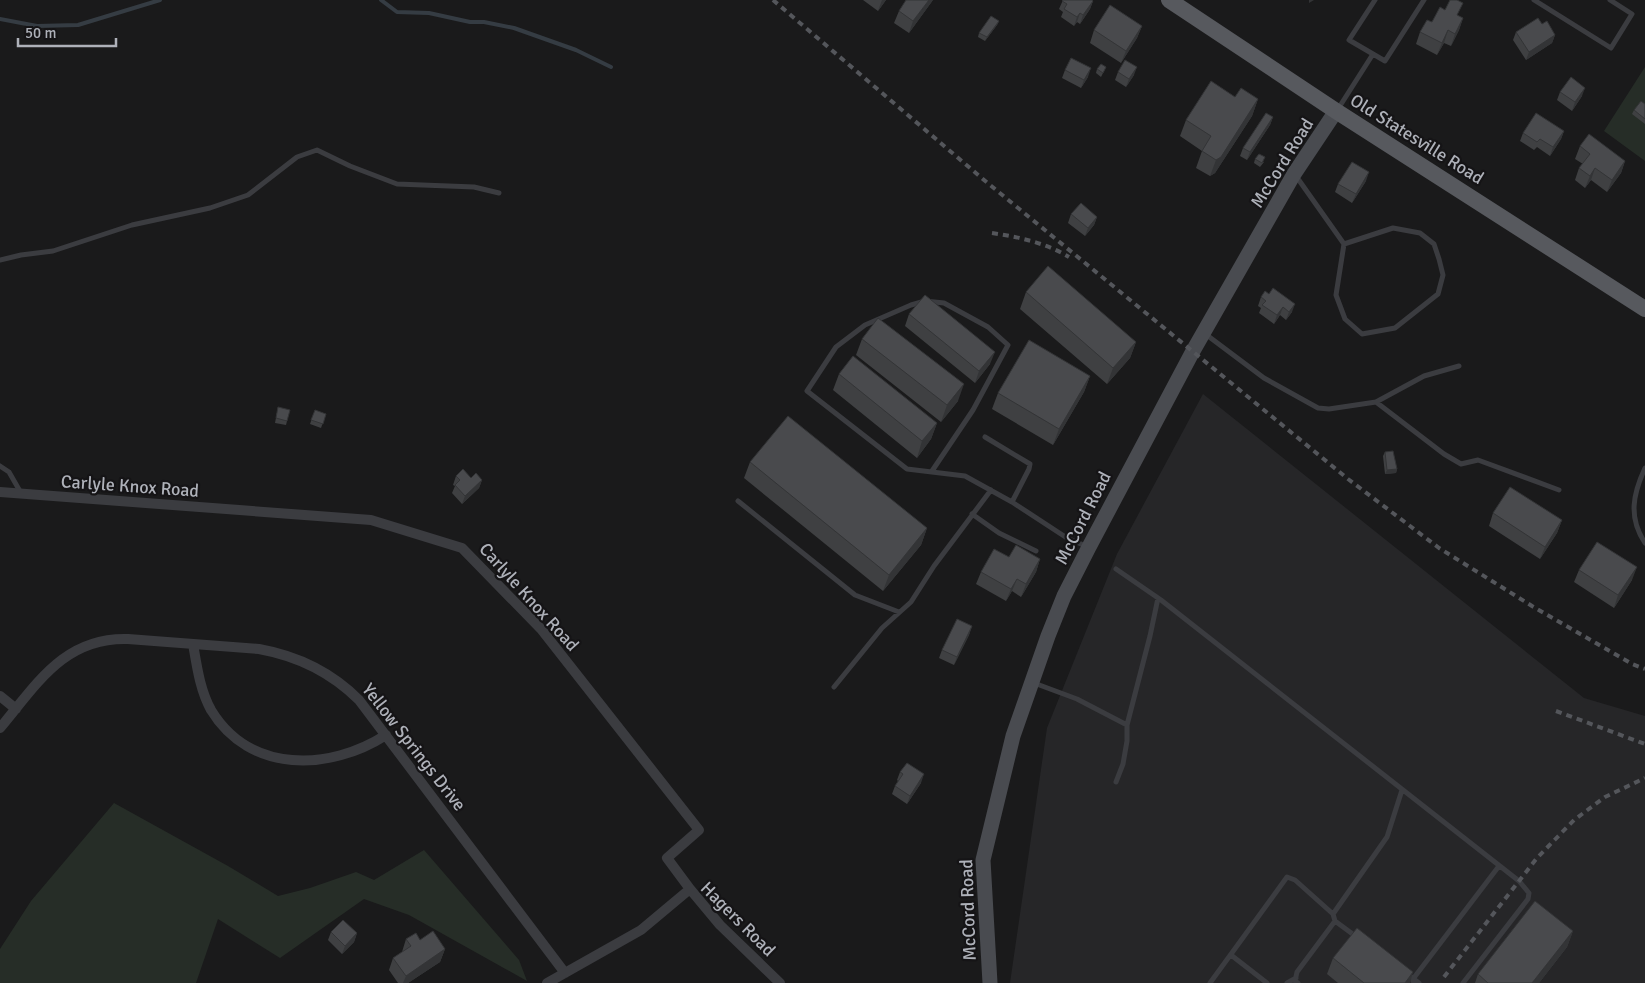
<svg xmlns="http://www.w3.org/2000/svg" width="1645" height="983" font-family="Signika,sans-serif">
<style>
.built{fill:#262628}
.green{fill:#262d27}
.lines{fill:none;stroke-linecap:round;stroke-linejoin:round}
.stream{stroke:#353c43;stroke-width:4}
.lane{stroke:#3b3c40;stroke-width:5}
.street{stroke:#3b3c40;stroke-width:10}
.secondary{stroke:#494b50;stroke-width:15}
.primary{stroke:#57595e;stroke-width:16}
.rail{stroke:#54565b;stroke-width:4;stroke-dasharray:6 5;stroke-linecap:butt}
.wall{fill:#3f4042}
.shaded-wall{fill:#333436}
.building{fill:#494a4d;stroke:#333436}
.labels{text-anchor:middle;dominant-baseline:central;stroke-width:4.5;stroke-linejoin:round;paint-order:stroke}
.street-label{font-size:18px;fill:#aeb1b9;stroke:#151416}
</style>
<rect width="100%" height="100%" fill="#1a1a1b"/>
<path class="built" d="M1203,394l381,304 61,18v267h-635l37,-255 70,-174z"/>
<path class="green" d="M1645,67v94l-41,-30z
M114,803l114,63 50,30 32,-8 46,-16 18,8 50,-30 95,110 8,21 -118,-66 -45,-16 -84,59 -62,-39 -22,64h-196v-34l31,-48z"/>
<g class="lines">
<path class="stream" d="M381,0l16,12 32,1 41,9h14l30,6 62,22 35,17
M0,19l37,7 41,-1 82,-25"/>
<path class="lane" d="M1375,0l-26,40 36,21 39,-61
M1534,0l77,48 21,-34 -22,-14
M1338,109l35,-55
M1296,176l48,68 -8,51 9,24 17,15 33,-6 43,-34 5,-19 -4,-16 -5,-15 -14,-11 -27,-5 -49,16
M0,260l21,-5 32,-4 79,-26 78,-17 38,-13 49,-38 20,-7 33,16 47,18 77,3 25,6
M1204,333l60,45 54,30 11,1 47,-7 48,-26 35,-10
M1376,402l68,52 17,10 17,-4 81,30
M985,437l45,27 -1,5 -17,33
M0,466l9,6 12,21
M1645,468c-12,26 -17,49 0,75
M932,471l41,-61 35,-65 -20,-18 -44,-24 -19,-2 -14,4 -46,20 -29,22 -29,44 100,78 58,7 47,26 55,36 21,9
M738,501l117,94 44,17
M972,514l27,19 37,18
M1116,569l45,31 358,281 10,12 -1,6 -65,84
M1034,683l43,16 50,26
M834,687l48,-59 29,-26 23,-36 57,-76
M1116,782l7,-18 4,-23v-16l23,-89 8,-38
M1358,938l-23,-17 -2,-7 54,-77 15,-47
M1231,955l36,28
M1407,974l12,9
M1413,981v-2l86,-113
M1210,983l77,-106 8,3 38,34
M1287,983l9,-5
M1298,983l-3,-2 2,-9 38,-51"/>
<path class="street" d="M0,492l371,28 91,28 79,81 158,201 -32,28 23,31
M193,644c4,23 7,46 18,66 39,64 119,61 175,25
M0,696l16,13
M0,728c37,-44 64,-91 128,-89l131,10c39,7 72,23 100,51l206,273
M547,983l94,-53 49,-41 30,36 60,58"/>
<path class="secondary" d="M990,983l-7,-123 30,-124 35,-100 16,-40 25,-49 104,-196 101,-177 42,-63"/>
<path class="primary" d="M1169,0l167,111 309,198"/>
<path class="rail" d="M773,0l211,180 364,299 91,69 93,58 100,58 13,5
M992,233c27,4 54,10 77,24
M1556,711l89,33
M1444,977l93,-119 37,-38 31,-23 40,-19"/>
</g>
<path class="wall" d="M863,0h23l-8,11z
M933,0l-24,33 -15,-10 5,-12z
M1063,0l30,1 -3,8 -10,15 -3,-2 -3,4 -13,-9 2,-5 -4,-3z
M1445,10l18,8 -4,12 -8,16 -7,-3 -7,12 -21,-11 4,-12z
M999,21l-2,4 -12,16 -7,-4 1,-4z
M1542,24l13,11 -3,8 -26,17 -13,-20 3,-8z
M1142,26l-5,12 -16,25 -31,-20 4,-13z
M1106,67l-5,10 -5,-4 1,-4z
M1065,70l23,7 -7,11 -19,-10z
M1118,72l16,3 -8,12 -11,-7z
M1560,92l22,4 -10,15 -15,-11z
M1235,97l23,2 -6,17 -37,57 -5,3 -14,-8 6,-17 -22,-15 6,-16z
M1645,104v20l-13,-10 2,-4z
M1273,117l-3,8 -23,35 -7,-4 3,-8z
M1564,131l-3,8 -11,17 -13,-9 -3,3 -14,-9 3,-8z
M1580,146l45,15 -4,12 -14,19 -16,-12 -6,8 -10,-8 4,-12 4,-4 -8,-5z
M1255,159l9,3 -4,5 -6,-4z
M1366,181l-14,22 -17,-11 3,-8z
M1071,214l26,3 -3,8 -9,11 -17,-13z
M1026,292l110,50 -6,16 -23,26 -87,-75z
M1261,297l31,15 -6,8 -6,-5 -6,9 -15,-11 2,-5 -3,-2z
M909,314l81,50 -15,19 -70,-57z
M862,339l96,62 -17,21 -85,-67z
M839,374l98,49 -6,16 -14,19 -84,-68z
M1090,376l-6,16 -31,53 -61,-36 6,-16z
M278,407l9,14 -1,4 -11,-2z
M315,410l11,4 -5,14 -11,-4z
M1385,452l12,17 -1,4 -11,1 -2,-18z
M750,462l177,66 -6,17 -38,46 -139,-113z
M456,476l26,4 -3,8 -17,16 -10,-11 3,-7 -2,-1z
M1493,513l69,7 -5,13 -17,26 -51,-33z
M1009,557l31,2 -4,13 -15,25 -9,-6 -6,10 -30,-17 5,-12z
M1579,570l53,10 -18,28 -40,-26z
M972,626l-3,9 -15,30 -15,-7 3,-8z
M900,772l21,11 -14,21 -15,-10 3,-8 3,-5 -1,-1z
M1573,931l-6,16 -28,36h-64l3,-9z
M331,932l26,1 -3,9 -12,12 -14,-14z
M406,939l39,10 -5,13 -32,21h-10l-9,-13 4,-12 9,-6z
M1333,958l77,25h-72l-11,-9z"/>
<path class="shaded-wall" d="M882,0h4l-8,11z
M929,0h4l-24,33 4,-12z
M1309,0h5l-5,3z
M1093,1l-3,8 -10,15 3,-9z
M1080,13l-3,9 -3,4 3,-9z
M1463,18l-4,12 -8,16 4,-12z
M999,21l-2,4 -12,16 2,-4z
M1142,26l-5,12 -16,25 5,-12z
M1448,30l-4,13 -7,12 5,-12z
M1555,35l-3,8 -26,17 3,-8z
M1137,67l-3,8 -8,12 3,-8z
M1091,68l-3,9 -7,11 3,-8z
M1585,88l-3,8 -10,15 3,-9z
M1258,99l-6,17 -37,57 -5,3 6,-16z
M1273,117l-3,8 -23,35 3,-8z
M1564,131l-3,8 -11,17 3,-9z
M1625,161l-4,12 -14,19 5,-12z
M1595,168l-4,12 -6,8 5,-12z
M1369,172l-3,9 -14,22 4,-9z
M1097,217l-3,8 -9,11 3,-8z
M1295,304l-3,8 -6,8 3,-8z
M1283,307l-3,8 -6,9 3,-9z
M1136,342l-6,16 -23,26 6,-16z
M995,352l-5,12 -15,19 4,-12z
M1090,376l-6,16 -31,53 6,-16z
M964,384l-6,17 -17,21 6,-17z
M937,423l-6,16 -14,19 5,-17z
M1397,469l-1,4 -11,1 2,-4z
M482,480l-3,8 -17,16 3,-8z
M1562,520l-5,13 -17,26 5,-12z
M927,528l-6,17 -38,46 6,-16z
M1040,559l-4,13 -15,25 5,-13z
M1637,567l-5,13 -18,28 4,-13z
M1017,579l-5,12 -6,10 5,-12z
M972,626l-3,9 -15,30 3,-8z
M924,774l-3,9 -14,21 3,-8z
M1573,931l-6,16 -28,36h-7z
M357,933l-3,9 -12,12 3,-8z
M445,949l-5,13 -32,21h-5l3,-7z
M1413,972l-3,11h-5z"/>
<path class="building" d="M906,0h23l-16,21 -14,-10z
M1063,0h29l1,1 -10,14 -3,-2 -3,4 -13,-8 3,-5 -5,-3z
M1450,0h7l6,3 -6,12 6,3 -8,16 -7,-4 -6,13 -22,-11 7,-12 5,2 8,-15 5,3z
M1110,5l32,21 -16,25 -32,-21z
M991,16l8,5 -12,16 -8,-4z
M1538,18l4,6 5,-3 8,14 -26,17 -13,-20z
M1071,58l20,10 -7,12 -19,-10z
M1125,60l12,7 -8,12 -11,-7z
M1101,64l5,3 -3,6 -6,-4z
M1571,77l14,11 -10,14 -15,-10z
M1211,81l24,16 6,-9 17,11 -37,58 -5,3 -14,-9 9,-15 -25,-16z
M1641,101l4,3v15l-11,-9z
M1266,113l7,4 -23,35 -7,-4z
M1536,113l28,18 -11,16 -13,-8 -3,3 -14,-9z
M1589,134l36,27 -13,19 -17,-12 -5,8 -11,-8 11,-14 -10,-8z
M1259,154l6,3 -3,6 -7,-4z
M1352,162l17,10 -13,22 -18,-10z
M1081,203l16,14 -9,11 -17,-14z
M1048,266l88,76 -23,26 -87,-76z
M1273,288l22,16 -6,8 -6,-5 -6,8 -15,-10 4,-4 -5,-4 4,-6 4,3z
M925,295l70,57 -16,19 -70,-57z
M878,318l86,66 -17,21 -85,-66z
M1029,340l61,36 -31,53 -61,-36z
M853,356l84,67 -15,18 -83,-67z
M278,407l12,3 -3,11 -11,-3z
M315,410l11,4 -3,10 -12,-4z
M788,416l139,112 -38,47 -139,-113z
M1393,451l4,18 -10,1 -2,-18z
M463,469l8,9 5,-5 6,7 -17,16 -10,-11 5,-5 -4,-4z
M1510,487l52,33 -17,27 -52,-34z
M1597,542l40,25 -19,28 -39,-25z
M1016,545l24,14 -14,25 -9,-5 -6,10 -30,-17 13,-23 15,8z
M957,619l15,7 -15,31 -15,-7z
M907,763l17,11 -14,22 -15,-10 8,-12 -3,-2z
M1535,901l38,30 -41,52h-44l-10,-9z
M343,920l14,13 -12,13 -14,-14z
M1357,928l56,44 -8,11h-41l-31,-25z
M433,931l12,18 -39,27 -13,-18 18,-12 -5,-7 10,-6 4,7z"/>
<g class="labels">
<g class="street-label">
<text transform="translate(1417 139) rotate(32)">Old Statesville Road</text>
<text transform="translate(1282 163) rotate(-58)">McCord Road</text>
<text transform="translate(130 486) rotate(4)">Carlyle Knox Road</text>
<text transform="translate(1083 518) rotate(-63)">McCord Road</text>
<text transform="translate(529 597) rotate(48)">Carlyle Knox Road</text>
<text transform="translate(414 747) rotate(52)">Yellow Springs Drive</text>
<text transform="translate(968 910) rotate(-92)">McCord Road</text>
<text transform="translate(738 919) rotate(45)">Hagers Road</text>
</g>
</g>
<path d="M18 38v8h98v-8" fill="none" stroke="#aeb1b9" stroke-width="2.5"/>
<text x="25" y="38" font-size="15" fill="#aeb1b9" stroke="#151416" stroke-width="4" paint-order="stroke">50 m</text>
</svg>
